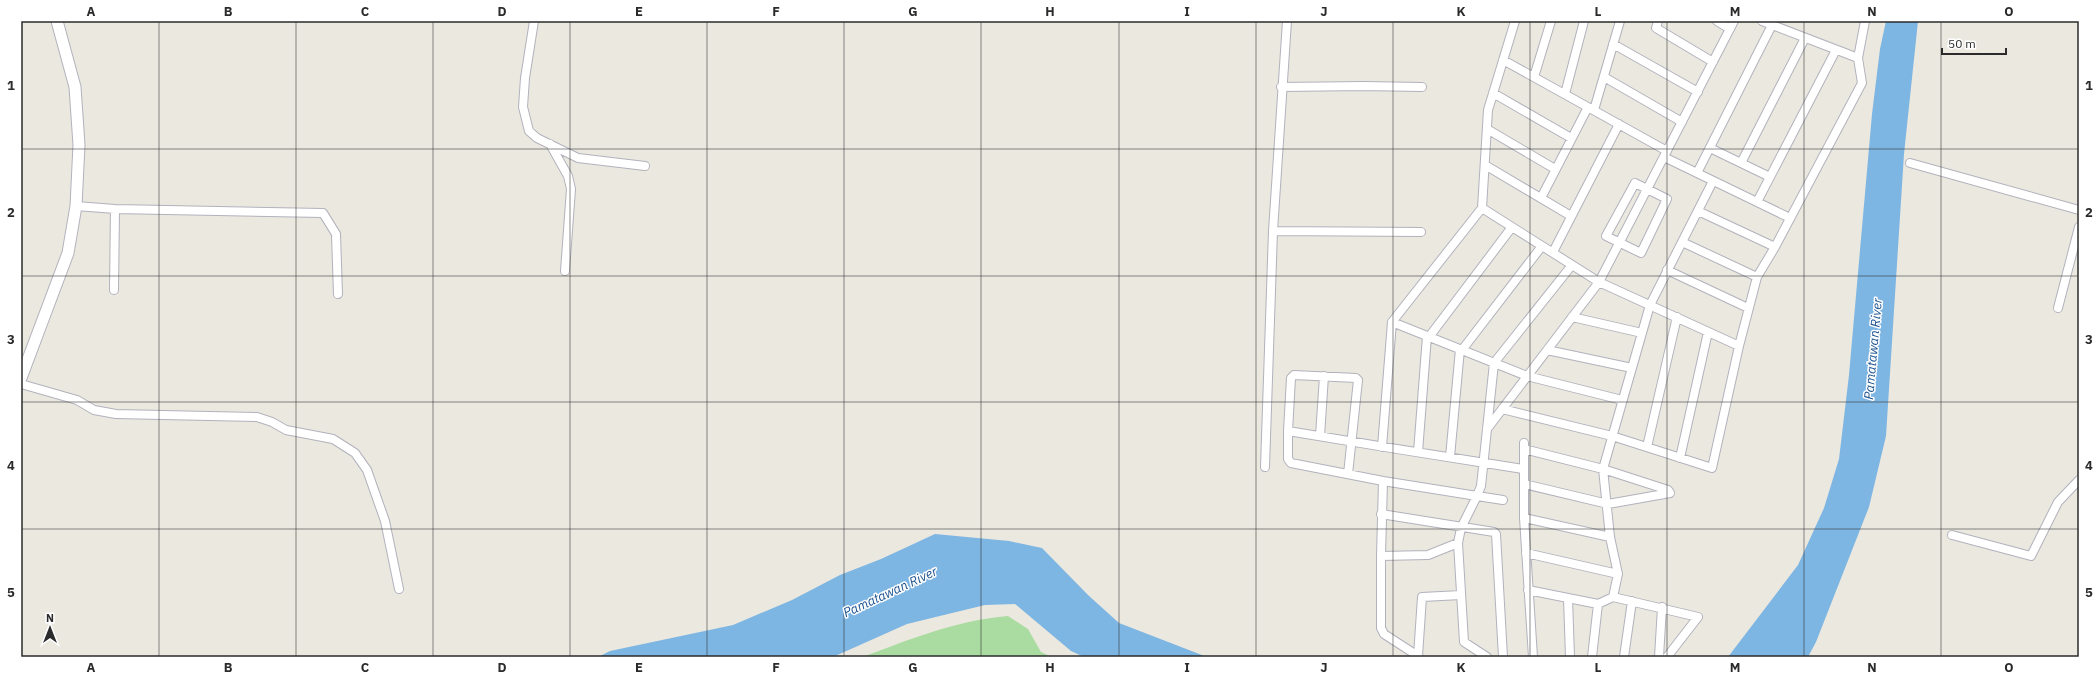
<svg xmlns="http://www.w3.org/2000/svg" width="2100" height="678" font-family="'IBM Plex Sans',sans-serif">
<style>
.green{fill:#aadca1}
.water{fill:#7db5e3}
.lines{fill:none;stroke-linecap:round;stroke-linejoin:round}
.street-casing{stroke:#b2b2bd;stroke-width:10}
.secondary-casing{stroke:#b2b2bd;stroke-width:13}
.street{stroke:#fff;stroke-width:8}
.secondary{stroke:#fff;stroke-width:11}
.grid{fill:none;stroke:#2b2b2b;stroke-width:1;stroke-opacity:0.55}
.labels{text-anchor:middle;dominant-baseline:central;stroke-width:3;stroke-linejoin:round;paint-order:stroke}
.water-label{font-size:13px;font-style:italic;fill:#1b528f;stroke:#fff}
.neatline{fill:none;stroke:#2b2b2b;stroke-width:1.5}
.grid-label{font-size:13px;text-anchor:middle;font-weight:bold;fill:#2b2b2b}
</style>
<rect width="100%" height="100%" fill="#ebe8df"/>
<path class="green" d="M1008,616l20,13 13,23 11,5h-189c47,-18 95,-37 145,-41z"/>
<path class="water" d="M1886,21h32l-14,133 -18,282 -17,71 -53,135 -8,15h-80l70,-92 26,-57 15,-49 10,-84 23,-261 8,-65z
M935,534l74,7 33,7 46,47 31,28 88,34h-123l-13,-6 -56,-47 -30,1 -78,19 -74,33h-235l12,-6 123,-26 59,-25 48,-25 41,-16z"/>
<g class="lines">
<defs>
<path id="street" d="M534,21l-9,57 -2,29 6,24 8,7 41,20 67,8
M1515,21l-27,89 -6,98 -90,114 135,54 95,24
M1658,21l-2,7 57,34
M1717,21l13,8
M1762,21l96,37
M1613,44l85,48
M1503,60l164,91
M1534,77l17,-56
M1604,77l78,45
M1281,87l82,-1 59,1
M1493,93l78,45
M1565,94l19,-73
M1594,110l26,-89
M1487,129l68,40
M550,144l18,32 3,13 -6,82
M1710,148l60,29
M1664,157l93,45 79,-152
M1741,163l64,-125
M1910,163l169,47
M1485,165l86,51
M1697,173l75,-148
M1635,183l32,16 -26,54 -35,-17z
M1541,198l47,-91
M1757,202l33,16
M76,206l39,3 208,4 13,21 2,60
M1482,208l117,74 140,64
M1273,231l148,1
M1682,242l75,35
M1775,247l87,-164 -4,-25 7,-37
M1553,252l66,-128
M1667,270l81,38
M114,290l1,-81
M2058,308l21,-81
M1572,317l70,16
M1429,337l83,-110
M1462,350l80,-104
M1547,350l85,18
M21,384l56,16 17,10 22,4 141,3 15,5 14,8 47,9 22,14 12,17 18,51 14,68
M1502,409l110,27 100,32 27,-122 18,-69 18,-30 -77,-36
M1487,429l112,-147 135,-261
M1288,431v28l3,4 92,18 94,15 -16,32 -3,15 -30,12 -47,1 2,-75
M1320,436l4,-60
M1524,443v75l9,139
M1382,447l10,-125
M1647,447l30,-130
M1524,449l79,20 65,21 2,3 -62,11 -84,-20
M1418,452l9,-116
M1450,457l10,-108
M1680,458l28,-126
M1265,467l8,-236 14,-210
M1348,474l10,-94 -2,-2 -62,-3 -3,3 -3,53c78,13 157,26 235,38
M1503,500l-26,-4 4,-10 13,-123 78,-98
M1381,514l113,18 2,2 7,123
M1524,518l86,19
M1952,535l79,21 27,-54 21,-22
M1458,543l6,99 23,15
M1526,553l92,21
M1381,556v72l3,6 34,22
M1528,590l70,14 15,-7 5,-23 -8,-37 -7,-68 47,-164 63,-124
M1613,597l85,20 -31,40
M1568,598l2,59
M1419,657l-1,-1 4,-59 39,-2
M1592,657l6,-53
M1624,657l8,-56
M1659,657l3,-50"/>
<path id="secondary" d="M21,378l47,-125 8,-47 3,-61 -4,-58 -18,-66"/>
</defs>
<use href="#street" class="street-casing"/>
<use href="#secondary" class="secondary-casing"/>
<use href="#street" class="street"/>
<use href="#secondary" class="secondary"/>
</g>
<path class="grid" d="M159,21v636M296,21v636M433,21v636M570,21v636M707,21v636M844,21v636M981,21v636M1119,21v636M1256,21v636M1393,21v636M1530,21v636M1667,21v636M1804,21v636M1941,21v636M21,149h2058M21,276h2058M21,402h2058M21,529h2058"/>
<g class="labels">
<g class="water-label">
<text transform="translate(1873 349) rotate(-85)">Pamatawan River</text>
<text transform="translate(890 592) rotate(-25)">Pamatawan River</text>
</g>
</g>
<rect width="2100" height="678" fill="none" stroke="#ffffff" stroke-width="44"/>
<g transform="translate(50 628)" stroke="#ffffff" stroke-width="3" paint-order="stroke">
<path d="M0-3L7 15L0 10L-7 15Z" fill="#2b2b2b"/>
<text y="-6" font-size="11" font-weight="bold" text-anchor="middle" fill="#2b2b2b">N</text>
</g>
<path d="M1942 48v6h64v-6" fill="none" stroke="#2b2b2b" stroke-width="2"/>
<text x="1948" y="48" font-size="12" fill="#2b2b2b" stroke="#ffffff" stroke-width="3" paint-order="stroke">50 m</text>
<rect x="22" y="22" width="2056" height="634" class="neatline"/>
<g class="grid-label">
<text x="91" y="16">A</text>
<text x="228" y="16">B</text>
<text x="365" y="16">C</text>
<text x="502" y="16">D</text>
<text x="639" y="16">E</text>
<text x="776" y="16">F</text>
<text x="913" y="16">G</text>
<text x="1050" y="16">H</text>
<text x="1187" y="16">I</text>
<text x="1324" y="16">J</text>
<text x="1461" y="16">K</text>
<text x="1598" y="16">L</text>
<text x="1735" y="16">M</text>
<text x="1872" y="16">N</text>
<text x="2009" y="16">O</text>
<text x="11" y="90">1</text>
<text x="2089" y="90">1</text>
<text x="11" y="217">2</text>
<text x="2089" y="217">2</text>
<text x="11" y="344">3</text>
<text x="2089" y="344">3</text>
<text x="11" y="470">4</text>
<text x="2089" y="470">4</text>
<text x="11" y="597">5</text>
<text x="2089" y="597">5</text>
<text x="91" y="672">A</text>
<text x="228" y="672">B</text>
<text x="365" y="672">C</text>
<text x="502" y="672">D</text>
<text x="639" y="672">E</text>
<text x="776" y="672">F</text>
<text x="913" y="672">G</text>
<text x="1050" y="672">H</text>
<text x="1187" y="672">I</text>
<text x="1324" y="672">J</text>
<text x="1461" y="672">K</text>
<text x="1598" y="672">L</text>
<text x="1735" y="672">M</text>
<text x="1872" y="672">N</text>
<text x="2009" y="672">O</text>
</g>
</svg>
